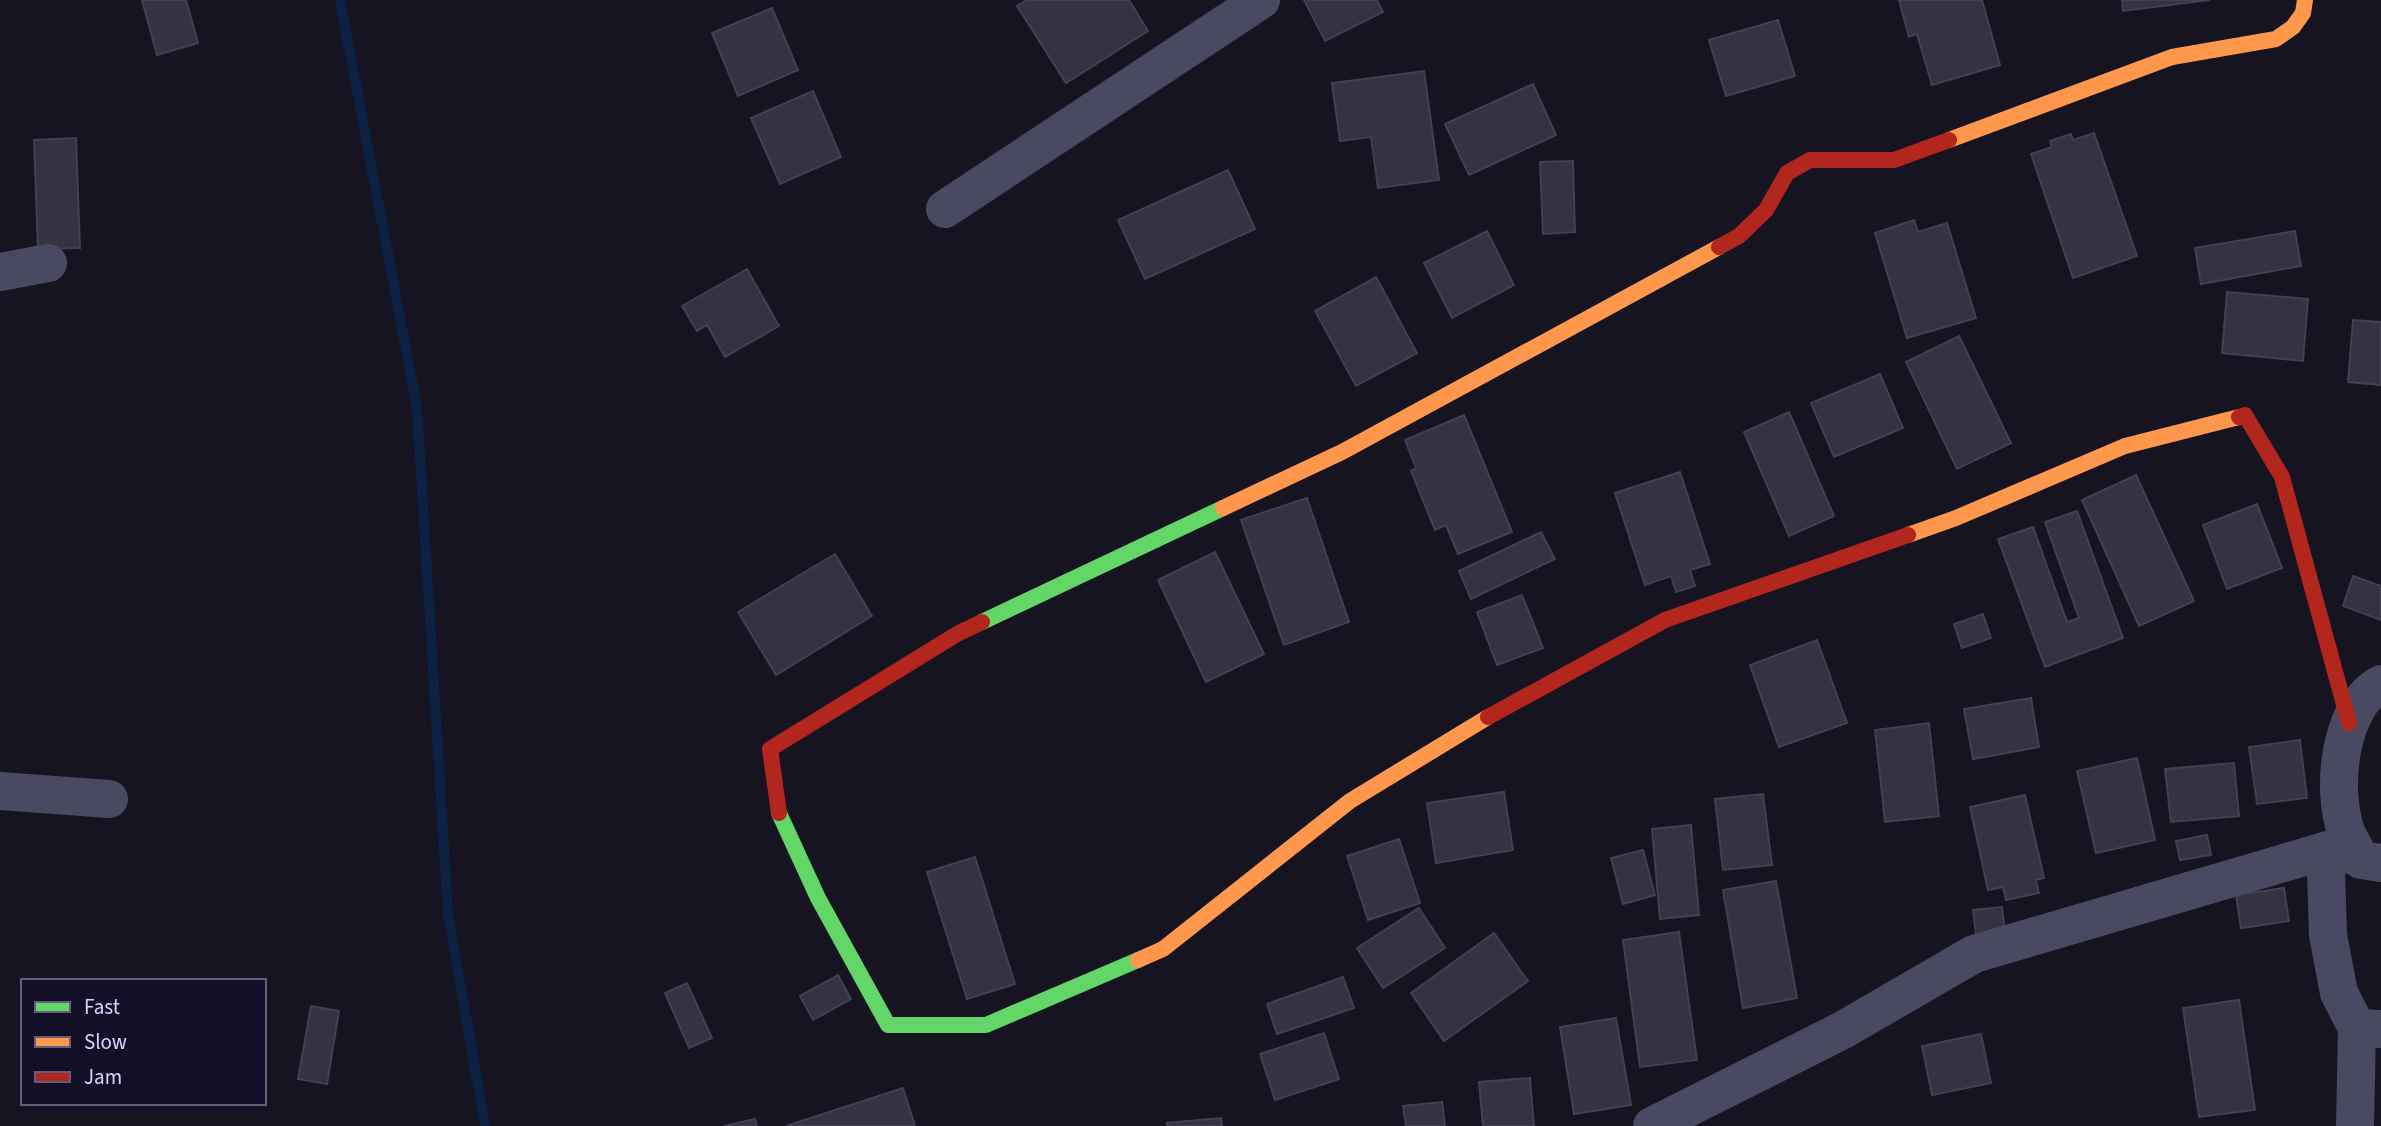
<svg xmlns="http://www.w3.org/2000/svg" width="2381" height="1126" font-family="'Source Sans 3',sans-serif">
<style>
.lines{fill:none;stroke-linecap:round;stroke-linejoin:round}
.stream{stroke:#0d2144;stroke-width:10}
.building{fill:#343243;stroke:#433f54;stroke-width:2}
.street{stroke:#4a4962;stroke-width:38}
.fast{stroke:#63d668;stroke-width:16}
.slow{stroke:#ff974d;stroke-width:16}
.jam{stroke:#b3261e;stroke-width:16}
</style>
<rect width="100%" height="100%" fill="#161421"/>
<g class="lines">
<path class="stream" d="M340,0l77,408 31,506 37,212"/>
</g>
<path class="building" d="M142,0h44l12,43 -41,12z
M1027,0h102l19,31 -82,52 -49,-77z
M1304,0h73l6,12 -58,29z
M1899,0h83l18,65 -68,20 -15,-51 -8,3z
M2122,0h88l-87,11z
M772,8l26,62 -60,26 -26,-63z
M1778,20l17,56 -69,20 -17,-56z
M1424,71l15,109 -61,8 -7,-51 -31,4 -8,-58z
M1533,84l23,51 -87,40 -24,-51z
M813,91l28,66 -61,27 -29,-66z
M2094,133l43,123 -64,22 -42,-124 21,-7 -2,-6 21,-7 2,6z
M76,138l4,110 -42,1 -4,-109z
M1573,161l2,71 -32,2 -3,-72z
M1228,170l27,59 -110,50 -27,-59z
M1914,220l4,12 29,-9 29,95 -69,20 -32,-105z
M1487,231l27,54 -62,33 -28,-55z
M2295,231l6,35 -100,18 -6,-36z
M747,269l32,57 -54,31 -18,-32 -10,6 -15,-25z
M1376,277l41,76 -61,33 -41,-75z
M2227,292l81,7 -5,62 -81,-8z
M2353,320l28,2v63l-33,-3z
M1959,336l52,107 -54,26 -51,-107z
M1880,374l23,54 -69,29 -23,-54z
M1789,412l45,104 -45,20 -45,-104z
M1464,415l48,117 -54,22 -12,-29 -11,5 -24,-59 5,-3 -11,-28z
M1680,472l30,92 -20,6 5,16 -19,6 -5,-16 -26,9 -30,-92z
M2136,475l58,126 -55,25 -57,-126z
M1307,498l42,124 -65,23 -43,-125z
M2257,504l25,64 -55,21 -24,-64z
M2077,511l46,127 -78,29 -47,-128 35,-12 34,95 12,-4 -34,-96z
M1541,532l14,27 -84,40 -12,-28z
M1215,552l49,102 -58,28 -48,-102z
M835,554l37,62 -96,59 -38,-63z
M2353,576l28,10v34l-38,-14z
M1522,595l21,53 -46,17 -20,-53z
M1983,614l8,24 -29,10 -8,-24z
M1817,640l30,83 -68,24 -29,-82z
M2031,698l8,49 -66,12 -9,-50z
M1929,723l10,93 -54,6 -10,-92z
M2300,740l7,58 -50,6 -8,-57z
M2137,758l18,82 -59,13 -19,-82z
M2234,763l5,53 -68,6 -6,-53z
M1504,792l9,58 -77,13 -9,-60z
M1763,794l9,71 -49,5 -8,-71z
M2025,795l19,83 -8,2 3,13 -33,7 -3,-13 -15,3 -18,-83z
M1691,825l8,90 -39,4 -8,-90z
M2207,835l4,20 -31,5 -4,-19z
M1399,839l21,64 -52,17 -21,-64z
M1643,850l12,45 -32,9 -12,-46z
M975,857l40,127 -48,15 -40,-127z
M1776,881l21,117 -54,10 -20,-118z
M2284,888l5,33 -48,7 -5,-33z
M2002,907l3,24 -29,4 -3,-25z
M1419,908l26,40 -62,40 -26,-40z
M1679,932l18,128 -57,7 -17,-127z
M1494,933l34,48 -84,60 -33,-48z
M838,975l13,24 -38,21 -13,-24z
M1343,977l11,31 -77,26 -10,-30z
M687,983l25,55 -23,10 -24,-55z
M2239,1000l16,110 -56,7 -16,-109z
M311,1006l28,5 -12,73 -29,-5z
M1616,1018l15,87 -57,9 -14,-87z
M1324,1033l15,46 -64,21 -15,-46z
M1981,1034l10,49 -59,12 -10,-49z
M1530,1078l4,48h-51l-4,-44z
M903,1088l12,38h-129z
M1442,1102l3,24h-39l-3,-20z
M1221,1118l1,8h-55v-3z
M755,1119l2,7h-33z"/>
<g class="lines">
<path class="street" d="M945,209l316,-209
M0,272l48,-9
M0,791l109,8
M2338,847l-12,24 2,64 11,58 18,35 24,1
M2361,860c-5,-9 -11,-19 -15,-29 -15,-41 -7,-125 35,-147
M1652,1126l191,-96 131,-76 364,-107 23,13 20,3
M2355,1126l2,-98"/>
<path class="fast" d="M982,622l241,-114
M779,813l39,85 70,127h98l152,-65"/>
<path class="slow" d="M1949,140l223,-83 104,-18 17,-12 10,-14 2,-13
M1223,508l119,-56 377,-205
M1908,535l48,-17 169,-72 114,-29
M1138,960l25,-11 187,-148 138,-84"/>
<path class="jam" d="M1719,247l20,-11 27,-26 21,-37 23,-13h84l55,-20
M2239,417l6,-2 37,62 67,246
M1488,717l177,-97 243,-85
M779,813l-9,-64 187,-115 25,-12"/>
</g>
<rect x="21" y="979" width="245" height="126" fill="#130f26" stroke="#625e7d" stroke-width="2"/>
<rect x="35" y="1002" width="35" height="10" fill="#63d668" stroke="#625e7d" stroke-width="2"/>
<text x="84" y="1014" font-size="21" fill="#d9d4ff">Fast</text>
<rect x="35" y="1037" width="35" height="10" fill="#ff974d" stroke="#625e7d" stroke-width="2"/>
<text x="84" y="1049" font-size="21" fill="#d9d4ff">Slow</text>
<rect x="35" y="1072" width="35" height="10" fill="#b3261e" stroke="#625e7d" stroke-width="2"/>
<text x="84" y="1084" font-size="21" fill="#d9d4ff">Jam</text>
</svg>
